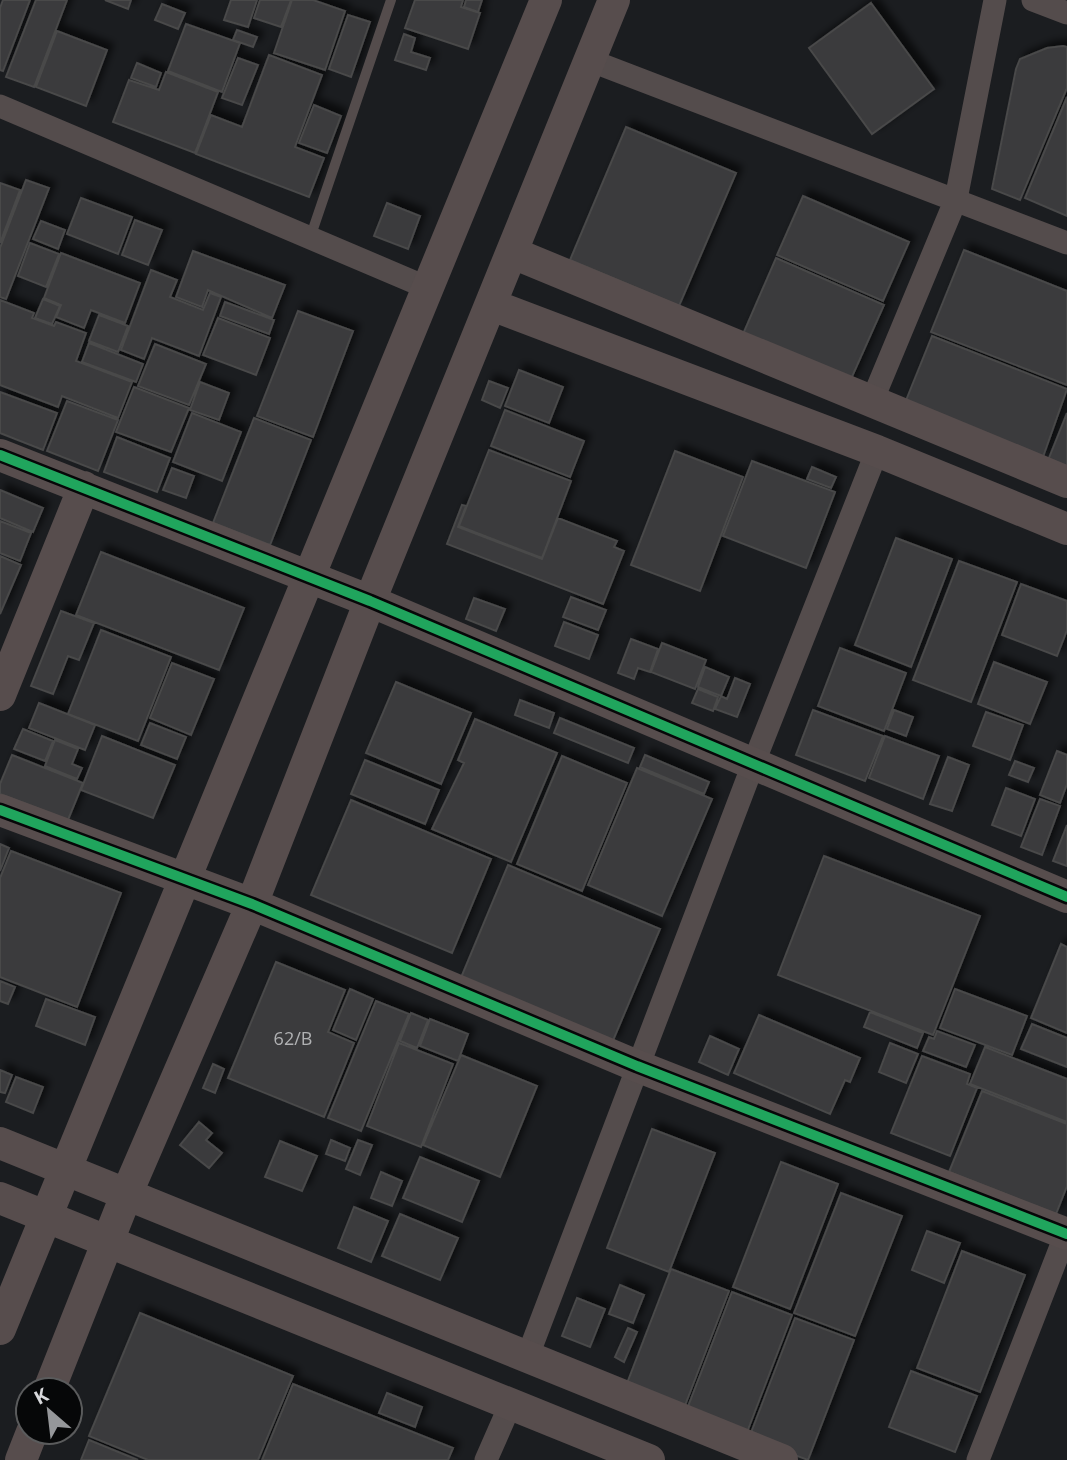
<svg xmlns="http://www.w3.org/2000/svg" width="1067" height="1460" font-family="'Open Sans',sans-serif">
<style>
.building{fill:#3b3b3c;stroke:#484849;stroke-width:2;filter:url(#shadow)}
.lines{fill:none;stroke-linecap:round;stroke-linejoin:round}
.lane{stroke:#544c4c;stroke-width:10}
.street{stroke:#544c4c;stroke-width:23}
.secondary{stroke:#574d4d;stroke-width:32}
.cycleway-casing{stroke:#060708;stroke-width:15}
.cycleway{stroke:#20a55d;stroke-width:10}
.labels{text-anchor:middle;dominant-baseline:central;stroke-width:5;stroke-linejoin:round;paint-order:stroke}
.number-label{font-size:18px;fill:#b0b1b3}
</style>
<defs>
<filter id="shadow"><feDropShadow dx="6" dy="-6" stdDeviation="3.5" flood-color="#0009"/></filter>
</defs>
<rect width="100%" height="100%" fill="#1b1d20"/>
<path class="building" d="M3,0h27l-27,71 -3,-1v-62z
M36,0h31l-33,87 -28,-10z
M105,0h26l-3,9z
M231,0h26l-9,27 -24,-7z
M260,0h31l-10,27 -27,-9z
M292,0h21l32,11 -20,59 -51,-17z
M415,0h48l-2,7 19,6 -12,36 -63,-21z
M466,0h16l-4,12 -14,-5z
M871,3l63,86 -62,45 -63,-86z
M162,4l23,9 -7,16 -23,-9z
M348,15l22,7 -19,55 -22,-8z
M186,24l54,19 -18,49 -54,-21z
M237,30l20,7 -4,10 -20,-7z
M57,31l50,19 -21,56 -50,-19z
M404,34l11,4 -4,14 19,6 -4,12 -31,-10z
M1063,46l4,1v41l-47,112 -28,-11 24,-120 4,-10 27,-11z
M269,55l53,20 -27,72 29,11 -15,39 -113,-43 15,-39 31,12z
M238,58l20,7 -16,40 -20,-7z
M137,63l24,10 -5,14 -25,-9z
M166,72l52,20 -23,61 -82,-31 16,-42 30,10z
M1067,97v119l-42,-18z
M314,105l27,11 -14,37 -28,-10z
M626,127l110,46 -57,133 -109,-46z
M26,180l23,8 -43,111 -6,-2v-49z
M0,183l20,7 -20,53z
M803,196l106,46 -26,59 -106,-46z
M81,198l51,19 -14,37 -51,-20z
M387,203l33,13 -12,33 -34,-13z
M135,220l27,10 -14,35 -26,-10z
M41,221l24,9 -7,19 -25,-10z
M30,243l29,11 -13,33 -28,-11z
M964,250l103,41v94l-136,-53z
M193,251l92,34 -13,33 -64,-28 -6,17 -26,-10z
M61,253l79,30 -15,40 -34,-13 -7,18 -28,-11 5,-12 -17,-7z
M776,258l108,47 -37,83 -107,-47z
M151,270l26,10 -7,17 33,13 7,-17 11,4 -22,59 -47,-18 -8,21 -23,-9z
M43,299l17,7 -8,18 -17,-6z
M0,300l34,13 -2,5 22,8 2,-4 30,11 -10,28 56,21 -14,36 -56,-22 -4,11 -58,-22z
M225,302l49,18 -5,14 -49,-18z
M298,311l55,20 -40,106 -56,-21z
M99,315l29,11 -10,26 -29,-11z
M218,318l52,20 -14,37 -53,-20z
M932,336l135,53 -24,68 -138,-54z
M89,343l54,21 -7,18 -54,-20z
M155,344l51,20 -17,41 -51,-19z
M519,370l44,17 -14,36 -44,-17z
M489,381l19,7 -8,20 -18,-8z
M200,382l29,11 -10,27 -29,-10z
M134,387l55,21 -18,44 -55,-20z
M0,392l57,21 -14,37 -43,-17z
M67,401l51,19 -20,51 -51,-20z
M505,410l79,31 -14,36 -79,-31z
M192,413l49,19 -19,49 -49,-19z
M1067,413v58l-20,-8z
M254,418l57,22 -41,105 -57,-22z
M117,437l53,21 -13,34 -53,-20z
M489,450l82,31 -29,77 -83,-32z
M675,451l68,26 -43,114 -69,-26z
M752,461l83,31 -29,76 -83,-32z
M812,467l24,10 -5,11 -24,-9z
M172,468l22,8 -8,22 -23,-8z
M0,490l43,18 -10,24 -33,-14z
M462,505l4,1 -8,21 84,32 16,-41 59,23 -3,6 10,4 -21,53 -156,-60z
M0,521l31,12 -11,28 -20,-8z
M896,538l56,21 -41,108 -56,-22z
M101,552l143,56 -25,62 -143,-55z
M0,556l21,9 -21,49z
M959,561l58,21 -46,120 -58,-22z
M1021,584l46,17v29l-10,26 -55,-21z
M571,597l35,13 -8,20 -35,-13z
M474,598l31,11 -9,22 -30,-12z
M61,611l33,12 -15,37 -11,-4 -15,38 -22,-8z
M564,622l34,13 -9,24 -34,-13z
M101,630l70,27 -33,84 -70,-27z
M631,639l27,10 -8,23 -12,-4 -4,11 -16,-6z
M662,643l44,17 -11,29 -44,-17z
M840,648l66,25 -22,58 -66,-25z
M994,662l53,20 -17,42 -52,-20z
M172,663l42,16 -23,56 -41,-17z
M705,667l24,10 -8,19 -23,-9z
M735,678l15,6 -13,33 -22,-8 6,-13 6,3z
M396,682l75,31 -30,71 -75,-31z
M698,689l20,8 -5,14 -21,-8z
M520,700l34,13 -5,15 -34,-13z
M39,703l56,22 -10,25 -56,-22z
M813,710l70,26 -18,45 -69,-26z
M894,710l19,7 -7,19 -19,-7z
M986,712l37,13 -13,35 -37,-14z
M560,718l74,30 -6,15 -74,-30z
M475,719l82,34 -46,109 -79,-33 32,-66 -6,-3z
M150,723l36,14 -9,22 -36,-14z
M23,729l30,12 -8,20 -31,-12z
M102,736l73,29 -22,53 -72,-28z
M885,736l54,20 -16,43 -54,-21z
M55,740l23,9 -6,15 10,4 -5,11 -32,-13z
M1057,751l10,4v29l-7,19 -20,-8z
M12,755l71,28 -15,37 -68,-26v-10z
M645,755l64,27 -5,12 -64,-27z
M562,756l65,27 -45,108 -65,-27z
M948,757l21,8 -17,46 -22,-7z
M365,760l74,30 -14,34 -74,-30z
M1015,761l19,7 -6,14 -19,-7z
M637,768l75,31 -50,117 -74,-31z
M1006,788l29,11 -14,37 -29,-11z
M1040,799l20,7 -18,49 -21,-8z
M351,800l140,59 -39,94 -141,-58z
M1067,825v41l-14,-5z
M0,844l9,4 -9,23z
M11,851l110,42 -44,114 -77,-30v-99z
M824,856l156,60 -47,119 -155,-60z
M508,865l152,64 -48,114 -152,-63z
M1061,944l6,3v86l-36,-15z
M276,962l69,28 -17,42 26,11 -30,74 -96,-39z
M0,981l15,6 -7,17 -8,-3z
M350,989l23,10 -17,41 -23,-10z
M955,989l72,27 -15,39 -72,-27z
M46,999l49,18 -10,28 -49,-19z
M376,1001l33,13 -48,117 -33,-13z
M870,1012l53,21 -6,15 -53,-21z
M411,1013l17,7 -11,28 -17,-7z
M759,1015l101,43 -10,24 -5,-2 -15,34 -96,-41z
M430,1019l38,15 -10,27 -38,-15z
M1032,1024l35,14v29l-46,-18z
M937,1031l38,14 -9,22 -43,-16 6,-14 5,2z
M710,1036l29,13 -11,26 -29,-13z
M399,1043l54,21 -32,83 -54,-21z
M890,1043l28,11 -12,29 -27,-11z
M985,1047l82,32v43l-97,-38z
M461,1055l76,31 -37,91 -77,-32z
M922,1056l48,18 -3,10 10,4 -27,68 -59,-23z
M213,1064l11,5 -9,24 -12,-5z
M0,1070l12,5 -7,18 -5,-1z
M16,1077l27,10 -10,26 -27,-11z
M982,1091l85,33v62l-11,28 -107,-42z
M199,1122l13,11 -6,7 16,13 -13,15 -29,-23z
M652,1129l63,24 -46,119 -62,-24z
M331,1140l19,8 -5,13 -19,-7z
M358,1140l14,5 -12,30 -14,-6z
M280,1141l37,15 -15,35 -37,-14z
M420,1157l59,24 -17,41 -59,-24z
M781,1162l57,22 -48,125 -57,-22z
M381,1172l21,9 -10,25 -21,-8z
M841,1193l61,23 -47,120 -61,-23z
M354,1207l34,14 -17,41 -33,-14z
M400,1214l58,24 -18,42 -58,-24z
M927,1231l33,12 -16,40 -32,-13z
M962,1251l63,24 -45,117 -63,-24z
M671,1269l58,22 -45,117 -58,-22z
M620,1285l24,10 -11,28 -24,-9z
M732,1292l60,23 -48,125 -60,-23z
M577,1298l28,11 -15,38 -28,-11z
M140,1313l153,63 -35,84h-110l-59,-24z
M795,1318l59,22 -46,120 -59,-22z
M628,1328l9,4 -13,30 -9,-5z
M911,1371l66,25 -22,56 -66,-25z
M293,1384l160,64 -5,12h-186z
M387,1393l35,14 -7,20 -36,-14z
M89,1440l49,20h-57z"/>
<g class="lines">
<path class="lane" d="M310,238l81,-238"/>
<path class="street" d="M1033,0l34,13
M589,60l478,183
M0,106l428,182
M872,401l84,-202 39,-199
M527,1358l227,-596 123,-311
M486,1460l25,-57
M978,1460l89,-229"/>
<path class="secondary" d="M513,253l554,229
M492,305l385,146 190,78
M0,455l370,146 697,296
M0,695l84,-208
M0,810l252,94 385,162 430,168
M0,1143l782,317
M0,1198l649,262
M0,1329l546,-1329
M49,1390l78,-197 125,-289 118,-303 244,-601
M21,1460l11,-28"/>
<defs>
<path id="cycleway" d="M0,455l370,146 697,296
M0,810l252,94 385,162 430,168"/>
</defs>
<use href="#cycleway" class="cycleway-casing"/>
<use href="#cycleway" class="cycleway"/>
</g>
<g class="labels">
<g class="number-label">
<text x="293" y="1038">62/B</text>
</g>
</g>
<g transform="translate(49 1411) rotate(332)"><circle r="33" fill="#060708" stroke="#5a5b5c" stroke-width="2"/>
<path d="M0-5L12 26L0 18L-12 26Z" fill="#95979a"/>
<text y="-10" font-size="19" font-weight="bold" text-anchor="middle" fill="#d7d8db">K</text>
</g>
</svg>
